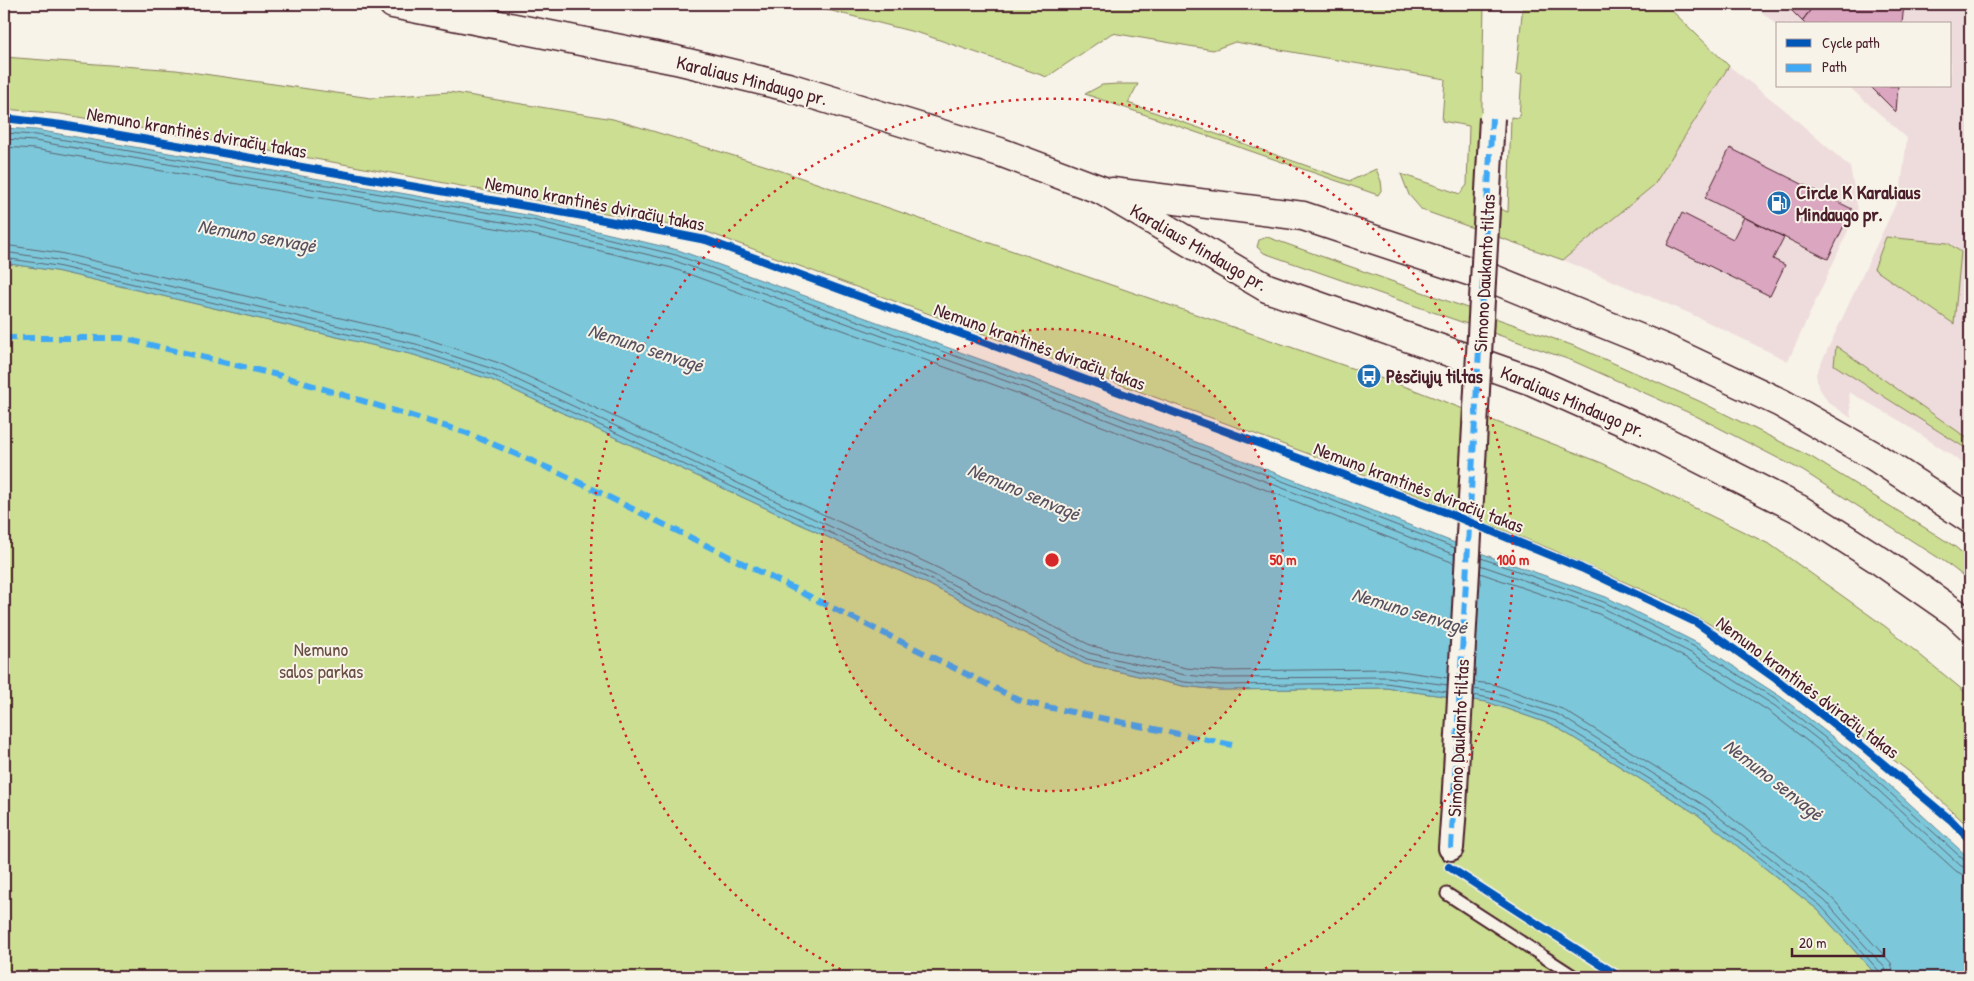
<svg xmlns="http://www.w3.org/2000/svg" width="1974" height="981" font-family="'Patrick Hand',sans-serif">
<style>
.built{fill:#eedcdc}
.green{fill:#cbde92;stroke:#8a7e5e}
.water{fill:#7bc8da;stroke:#678494}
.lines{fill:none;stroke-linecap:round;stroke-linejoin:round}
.shore{stroke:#5e6371;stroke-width:1}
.building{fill:#daa6c0;stroke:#4a1f2b}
.lane-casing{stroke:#4a1f2b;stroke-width:15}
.street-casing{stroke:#4a1f2b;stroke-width:28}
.primary-casing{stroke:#4a1f2b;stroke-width:31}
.lane{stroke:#f7f3e8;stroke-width:11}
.street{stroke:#f7f3e8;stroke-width:24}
.primary{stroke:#f7f3e8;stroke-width:28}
.street-bridge-casing{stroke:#4a1f2b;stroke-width:28;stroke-linecap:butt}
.street-bridge{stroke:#f7f3e8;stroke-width:24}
.quiet{stroke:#3fa9f5;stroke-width:6;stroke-dasharray:12 6;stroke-linecap:butt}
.cycleway-casing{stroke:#f7f3e8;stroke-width:11}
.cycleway{stroke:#0057b8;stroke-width:8}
.ring{fill:none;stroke:#d62828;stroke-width:2.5;stroke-dasharray:2.5 5}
.labels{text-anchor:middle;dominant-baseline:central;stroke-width:4;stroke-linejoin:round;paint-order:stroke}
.street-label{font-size:19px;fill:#4a1f2b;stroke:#f7f3e8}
.poi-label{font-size:19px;font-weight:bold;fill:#4a1f2b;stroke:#f7f3e8;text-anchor:start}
.park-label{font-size:19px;fill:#6a4f45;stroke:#f7f3e8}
.water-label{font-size:20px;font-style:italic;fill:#595260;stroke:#f7f3e8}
.centre{fill:#d62828;stroke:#f7f3e8;stroke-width:2.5}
.ring-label{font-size:15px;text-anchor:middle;font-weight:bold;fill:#d62828;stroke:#f7f3e8;stroke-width:4;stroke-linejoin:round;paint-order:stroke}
</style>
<rect width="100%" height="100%" fill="#f7f3e8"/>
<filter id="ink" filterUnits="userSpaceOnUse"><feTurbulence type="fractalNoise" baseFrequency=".02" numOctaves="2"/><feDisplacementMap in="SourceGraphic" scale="10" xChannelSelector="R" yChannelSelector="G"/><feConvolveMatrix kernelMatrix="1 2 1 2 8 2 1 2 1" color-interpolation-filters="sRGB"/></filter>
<g filter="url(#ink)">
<path class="built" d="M1752,4h218v464l-68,-46 -53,-30 2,26 -23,-16 -10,-16 -2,-12 84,-179 7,-57 -59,-52h102v-62h-172v2z
M1729,66l56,44 65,57 8,42 -70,152 -99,-48 -126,-53 91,-75z"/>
<path class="green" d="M793,4h624l37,1 1,-1h29l-4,198 28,10 3,-95 8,1 3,-43 -6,-1 7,-70h142l64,62 -75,119 -91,75 -141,-50 -13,-15 -8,-21 59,20 7,-9 2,-59 -27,-5 3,-42 -210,-37 -22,8 -101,-17 -65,44 -125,-43 -90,-23z
M4,57l172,13 195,28 78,-6 164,27 154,47 645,223 190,74 169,82 115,82 84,69v132l-54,-51 -184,-140 -56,-32 -123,-55 -179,-72 -667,-246 -375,-70 -271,-48 -57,-5z
M1117,84h21l-10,19 222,78 26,-12 5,12 1,8 -4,6 -293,-101 17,-9z
M1267,237l310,110 122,54 114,57 141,88 16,13v22l-25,-19 -142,-91 -109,-56 -121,-54 -309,-108 -7,-6 2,-7z
M1886,237l62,6 13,9 -7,72 -80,-55z
M4,263l52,8 358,84 78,25 438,205 155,79 98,22 37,4 166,-2 101,14 66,23 145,90 120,95 60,67h-1874z
M1836,346l134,94v11l-136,-86z"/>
<path class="water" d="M4,128l32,2 497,86 145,34 351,127 462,180 115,40 93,47 82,53 80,62 109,100v118h-92l-60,-67 -120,-95 -145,-90 -66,-23 -101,-14 -166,2 -37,-4 -98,-22 -155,-79 -438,-205 -78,-25 -358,-84 -52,-8z"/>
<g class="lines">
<path class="shore" d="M4,133l32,2 496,85 144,35 351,127 428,166
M4,139l31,2 496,86 144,34 350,127 430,167
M4,147l30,2 496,85 142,34 350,127 432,168
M4,245l56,8 358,83 81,27 439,205 154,78 94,22 34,3 167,-2 61,9
M4,252l54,8 358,84 80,26 438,205 155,78 96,22 35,3 167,-1 61,8
M4,258l53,8 358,84 79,26 438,204 155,79 97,23 36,3 166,-2 61,9
M1481,558l123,44 93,46 81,53 79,62 108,98 5,1
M1480,565l121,42 92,47 82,52 78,61 108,99 9,2
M1480,573l119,41 91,46 80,52 78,61 108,98 7,4 7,1
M1474,682l19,2 69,25 147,91 121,96 61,67 4,14
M1474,689l17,3 68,23 146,91 120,95 60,67 3,9
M1473,695l16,3 67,23 145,90 120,95 59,66 2,5"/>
</g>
<path class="building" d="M1785,4h30l-13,17z
M1815,4h89l-2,20h-97l-3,-3z
M1870,86h28l-2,26z
M1730,148l122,61 -24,50 -123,-61z
M1682,213l51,26 11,-22 40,20 -11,22 12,6 -15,31 -103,-51z
M1970,225v95h-7z"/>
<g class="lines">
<defs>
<path id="lane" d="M1447,894l128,83"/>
<path id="street" d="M1451,848l3,-41"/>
<path id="primary" d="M393,4l283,56 112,27 212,65 101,38 166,98 265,93 115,51 152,77 80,51 76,53 15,14
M1112,192l191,24 190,63 173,70 115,54 93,53 96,63"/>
</defs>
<use href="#lane" class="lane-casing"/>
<use href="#street" class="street-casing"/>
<use href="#primary" class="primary-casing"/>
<use href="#lane" class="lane"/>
<use href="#street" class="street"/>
<use href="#primary" class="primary"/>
<defs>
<path id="street-bridge" d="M1454,807l38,-689"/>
</defs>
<use href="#street-bridge" class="street-bridge-casing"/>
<use href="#street-bridge" class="street-bridge"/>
<path class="quiet" d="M4,338h117l157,37 189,58 95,41 461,228 209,43
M1451,848l41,-730"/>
<defs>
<path id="cycleway" d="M4,118l58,7 521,91 123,24 739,272 136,56 116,55 79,56 86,67 90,75 18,19
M1449,867l171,110"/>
</defs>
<use href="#cycleway" class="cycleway-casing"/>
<use href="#cycleway" class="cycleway"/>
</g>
</g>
<circle cx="1052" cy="560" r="231" fill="#d62828" fill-opacity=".12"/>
<g class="ring">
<circle cx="1052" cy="560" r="231"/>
<path d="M854 976A461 461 0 1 1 1250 976"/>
</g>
<defs>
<symbol id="fuel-disc" viewBox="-11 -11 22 22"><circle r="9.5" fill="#1f6fb2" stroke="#f7f3e8"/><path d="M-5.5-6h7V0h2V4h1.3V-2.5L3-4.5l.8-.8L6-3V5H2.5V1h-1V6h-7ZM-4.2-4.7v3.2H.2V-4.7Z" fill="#fff"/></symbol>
<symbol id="bus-disc" viewBox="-11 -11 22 22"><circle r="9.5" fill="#1f6fb2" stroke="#f7f3e8"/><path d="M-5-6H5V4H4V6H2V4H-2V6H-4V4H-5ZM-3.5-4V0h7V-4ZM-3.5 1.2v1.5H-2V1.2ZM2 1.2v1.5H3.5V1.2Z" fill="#fff"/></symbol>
</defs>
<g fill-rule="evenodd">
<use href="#fuel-disc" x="1765" y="189" width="28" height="28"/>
<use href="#bus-disc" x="1355" y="362" width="28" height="28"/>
</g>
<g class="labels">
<g class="street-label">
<text transform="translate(752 80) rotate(14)">Karaliaus Mindaugo pr.</text>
<text transform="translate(197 132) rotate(10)">Nemuno krantinės dviračių takas</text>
<text transform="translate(595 203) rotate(11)">Nemuno krantinės dviračių takas</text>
<text transform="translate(1199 247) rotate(30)">Karaliaus Mindaugo pr.</text>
<text transform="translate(1484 273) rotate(-87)">Simono Daukanto tiltas</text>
<text transform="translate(1040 346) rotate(20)">Nemuno krantinės dviračių takas</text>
<text transform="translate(1573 401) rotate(23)">Karaliaus Mindaugo pr.</text>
<text transform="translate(1419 487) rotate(21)">Nemuno krantinės dviračių takas</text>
<text transform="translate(1808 687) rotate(37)">Nemuno krantinės dviračių takas</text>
<text transform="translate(1458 738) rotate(-87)">Simono Daukanto tiltas</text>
</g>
<g class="poi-label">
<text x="1796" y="192">Circle K Karaliaus<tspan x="1796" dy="22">Mindaugo pr.</tspan></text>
<text x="1386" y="376">Pėsčiųjų tiltas</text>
</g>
<g class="park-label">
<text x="321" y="649">Nemuno<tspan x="321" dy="22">salos parkas</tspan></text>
</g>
<g class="water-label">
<text transform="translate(257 235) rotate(10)">Nemuno senvagė</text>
<text transform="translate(646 347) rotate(18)">Nemuno senvagė</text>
<text transform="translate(1024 491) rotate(23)">Nemuno senvagė</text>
<text transform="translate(1410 610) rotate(17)">Nemuno senvagė</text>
<text transform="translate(1774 779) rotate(38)">Nemuno senvagė</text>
</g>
</g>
<circle cx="1052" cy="560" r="8" class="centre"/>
<g class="ring-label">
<text x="1283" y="565">50 m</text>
<text x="1513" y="565">100 m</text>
</g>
<rect width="1974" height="981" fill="none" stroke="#f7f3e8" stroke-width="20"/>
<rect x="10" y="10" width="1954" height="961" fill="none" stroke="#4a1f2b" stroke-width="2" filter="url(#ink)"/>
<rect x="1776" y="22" width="175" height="65" fill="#f7f3e8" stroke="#b29e9c"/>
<rect x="1786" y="39" width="25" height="8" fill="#0057b8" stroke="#b29e9c"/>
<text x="1822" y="48" font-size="15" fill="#4a1f2b">Cycle path</text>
<rect x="1786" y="64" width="25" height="8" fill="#3fa9f5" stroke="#b29e9c"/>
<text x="1822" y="72" font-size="15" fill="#4a1f2b">Path</text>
<path d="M1792 948v8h92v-8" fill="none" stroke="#4a1f2b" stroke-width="2.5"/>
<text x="1799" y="948" font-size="15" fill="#4a1f2b" stroke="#f7f3e8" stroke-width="4" paint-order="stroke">20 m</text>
</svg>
